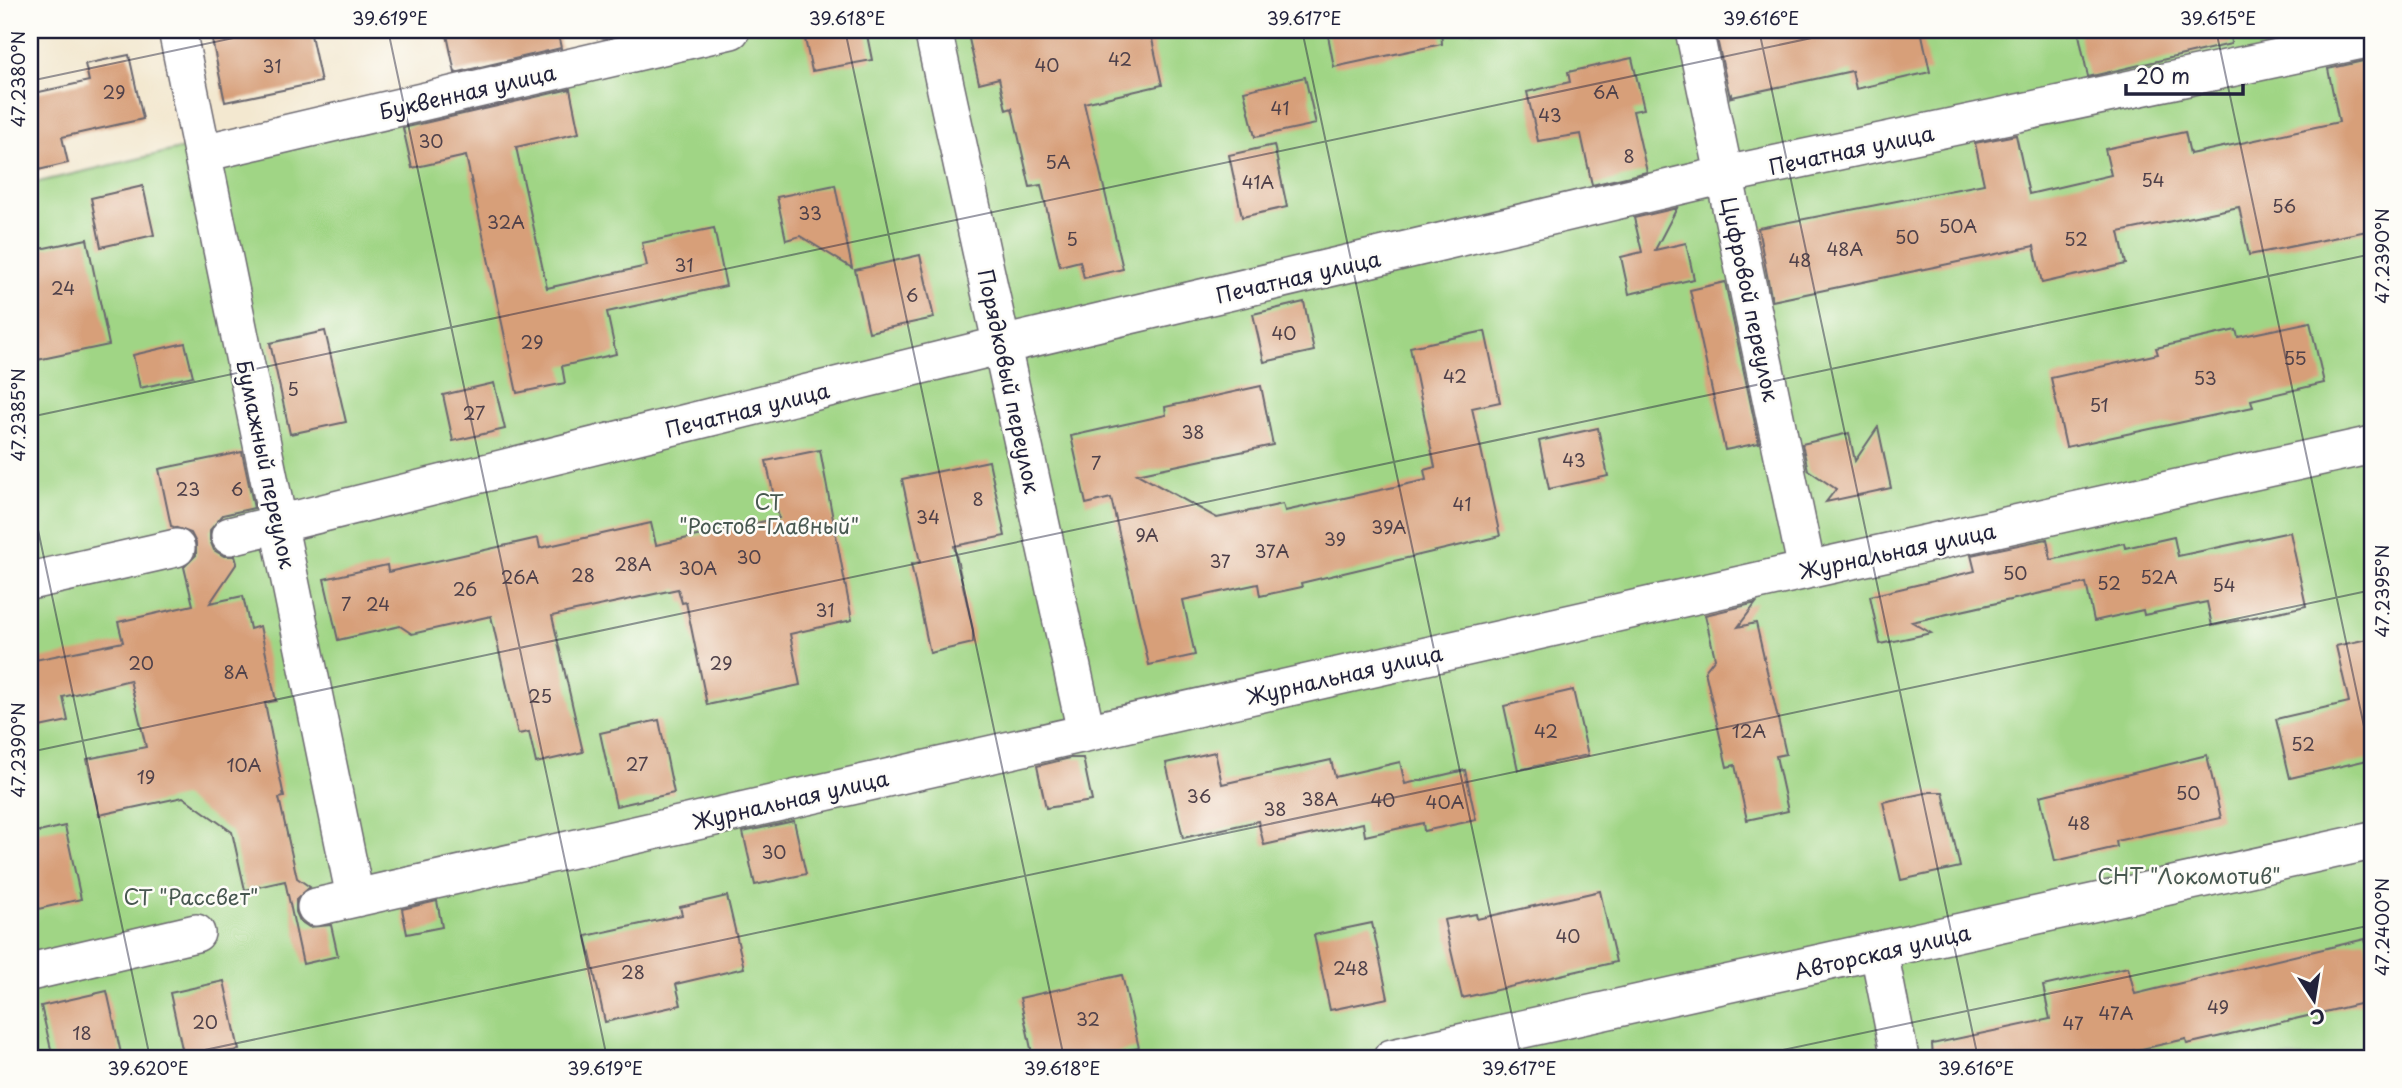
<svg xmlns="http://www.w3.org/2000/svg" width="2402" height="1088" font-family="'Playpen Sans',sans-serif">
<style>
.green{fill:#a0d585;stroke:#617c60;stroke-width:2}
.building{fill:#d79f79}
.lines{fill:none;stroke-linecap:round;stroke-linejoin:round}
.minor-casing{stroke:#6b676f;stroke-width:40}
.minor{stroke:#fff;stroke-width:37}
.ticks{fill:none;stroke:#22223b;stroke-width:2;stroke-opacity:0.45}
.labels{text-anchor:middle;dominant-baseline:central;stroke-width:5;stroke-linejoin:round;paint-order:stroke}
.number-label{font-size:18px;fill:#4f414a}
.street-label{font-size:21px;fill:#22223b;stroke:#fdfcf7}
.park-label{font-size:21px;fill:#485851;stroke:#fdfcf7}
.neatline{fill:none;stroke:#22223b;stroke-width:2.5}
.ticks-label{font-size:18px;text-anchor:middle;fill:#22223b}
</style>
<rect width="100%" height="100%" fill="#fdfcf7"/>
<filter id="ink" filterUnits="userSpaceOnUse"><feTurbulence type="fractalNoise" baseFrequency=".0143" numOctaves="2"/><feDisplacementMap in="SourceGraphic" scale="14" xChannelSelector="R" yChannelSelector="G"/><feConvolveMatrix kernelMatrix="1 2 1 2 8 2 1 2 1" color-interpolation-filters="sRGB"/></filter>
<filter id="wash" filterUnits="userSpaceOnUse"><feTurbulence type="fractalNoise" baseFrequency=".00686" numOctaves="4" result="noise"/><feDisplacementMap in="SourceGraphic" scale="28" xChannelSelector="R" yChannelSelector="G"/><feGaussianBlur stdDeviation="1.57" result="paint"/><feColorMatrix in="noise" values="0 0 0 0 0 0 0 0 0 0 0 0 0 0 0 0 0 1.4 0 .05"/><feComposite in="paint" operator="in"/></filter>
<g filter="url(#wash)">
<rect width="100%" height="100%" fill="#f3e8d0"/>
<path class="green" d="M690,30h1682v1028h-2342v-874z"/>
<g id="blocks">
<path class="building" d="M210,30h100l11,52 -96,20z
M446,30h111l4,18 -106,25z
M803,30h63l6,30 -60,11z
M967,30h183l12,55 -78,18 39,166 -39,9 -4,-17 -20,5 -19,-81 -11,2 -18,-79 -6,2 -7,-32 -20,5z
M1327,30h114l1,14 -108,23z
M1715,30h206l9,42 -74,17 -4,-18 -120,26v-4l-2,4z
M2078,30h152l1,14 -143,33z
M129,55l14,64 -81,18 6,26 -38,9v-78l59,-13 -4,-17z
M1632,58l12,51 -11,2 14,61 -55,13 -11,-51 -43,7 -11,-49 43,-10 -2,-10z
M2372,59v171l-123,25 -10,-48 -120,25 7,32 -84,19 -8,-37 -262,55 -14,-73 226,-44 -9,-41 41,-8 13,59 82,-19 -6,-26 80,-17 5,22 149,-32 -11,-53z
M1305,77l11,47 -61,13 -11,-46z
M570,89l9,44 -63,14 31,141 100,-22 -5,-23 72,-15 12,58 -119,26 9,42 -54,12 3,17 -48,10 -51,-237 -54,12 -9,-40z
M1274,145l13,62 -45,10 -13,-62z
M835,185l17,83 -52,-32 -14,4 -9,-43z
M143,186l11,49 -53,12 -10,-49z
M1677,208l-22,42 31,-7 8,36 -65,15 -8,-37 21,-5 -8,-34z
M87,239l22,106 -72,15 -7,-38v-71z
M920,255l14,63 -65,14 -14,-62z
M1725,282l34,161 -34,7 -35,-160z
M1304,302l10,49 -50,11 -11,-48z
M2310,322l14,61 -73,17 2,7 -187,40 -15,-69 107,-24 -2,-6 80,-18 2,7z
M325,331l21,91 -56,12 -20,-91z
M1485,331l15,71 -28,6 28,128 -199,47 1,4 -42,9 -2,-12 -75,16 12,55 -46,10 -38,-167 -25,6 -15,-68 95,-21 -1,-8 96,-21 12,59 -136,29 80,44 66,-14 2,7 141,-31 -2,-10 11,-3 -25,-120z
M185,343l8,33 -53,12 -7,-33z
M494,383l11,46 -52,12 -10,-46z
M1878,427l13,61 -65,14 10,-13 -28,-19 -6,-26 47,-11 6,28z
M1598,428l10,48 -59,13 -10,-48z
M820,450l32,170 -62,14 10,51 -93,20 -21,-103 -4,1 -4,-14 -126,27 31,136 -47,11 -7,-31 -11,2 -27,-118 -79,18 -12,-8 -62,14 -14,-61 63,-14 1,7 150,-34 2,10 111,-25 5,22 123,-27 -13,-57z
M242,452l12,56 -31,7 -13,15v10l4,10 10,6h11l2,7 -27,40 33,-7 7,33 10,-3 16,75 -11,2 19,94 -5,1 18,80 13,9 -14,13v12l4,9 9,6 22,-2 7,31 -35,8 -18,-83 -40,9 -13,-58 -49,-35 -84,18 -12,-56 59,-12 -16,-67 -67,17 5,24 -38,8v-68l93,-19 -5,-20 75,-17 -9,-38 12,-12v-12l-5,-10 -20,-7 -12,-57z
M989,461l16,75 -51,10 19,84v13l-43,10 -19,-89 9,-2 -18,-83z
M2290,532l16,74 -94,20 -5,-24 -63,13 -1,-5 -49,11 -8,-38 -174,39 19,11 -51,11 -10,-48 105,-25 -4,-16 76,-16 4,21 73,-17 1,5 49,-11 4,19z
M1756,603l-18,24 18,-4 30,131 -10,2 12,55 -41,9 -12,-55 -8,2 -22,-96 10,-13 -10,-43z
M2372,638v121l-82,19 -14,-59 73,-17 -13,-56z
M1573,690l15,65 -70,15 -14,-64z
M659,720l15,73 -58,13 -16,-73z
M1215,752l7,32 109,-24 4,17 65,-15 5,22 60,-14 11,50 -52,11 -1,-8 -58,13 -2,-13 -99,22 -6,-24 -75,17 -17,-75z
M2207,755l14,63 -105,23 1,6 -62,14 -15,-65z
M1070,758h13l9,43 -46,7 -9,-42z
M1930,792h13l17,75 -59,13 -18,-78z
M794,821l12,53 -51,11 -12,-53z
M65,826l16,73 -51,12v-77z
M1600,891l16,71 -154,36 -18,-78 32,-6 1,5z
M727,896l17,72 -68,16 5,21 -76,17 -19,-86 96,-21 -2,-8z
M437,901l5,26 -35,7 -5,-25z
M1372,923l16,75 -58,12 -16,-75z
M2365,939l7,31v31l-185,43 -1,-5 -84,19h-169l-1,-14 118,-25 -7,-33 85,-19 7,27z
M1122,975l17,73 -50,10h-56l-13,-60z
M224,981l15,69 -55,8 -14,-65z
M107,991l15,67h-69l-12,-52z"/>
</g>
</g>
<g filter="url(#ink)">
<use href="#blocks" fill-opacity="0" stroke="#6b676f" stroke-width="2"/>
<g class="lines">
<defs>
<path id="minor" d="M177,30l178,867
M933,30l153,702
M1694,30l113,540
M203,153l528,-123
M230,536l772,-191 723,-170 647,-137
M30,581l146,-33
M316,907l1491,-337 565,-125
M1879,952l21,106
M30,972l166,-39
M1392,1058l980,-217"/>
</defs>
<use href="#minor" class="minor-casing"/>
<use href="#minor" class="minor"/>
</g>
</g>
<path class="ticks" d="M388,30l219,1028M845,30l219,1028M1302,30l219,1028M1759,30l219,1028M2216,30l156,734M30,81l241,-51M30,417l1819,-387M30,492l120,566M30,752l2342,-498M167,1058l2205,-468M1745,1058l627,-133"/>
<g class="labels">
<g class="number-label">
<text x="1120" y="58">42</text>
<text x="1047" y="64">40</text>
<text x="272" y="65">31</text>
<text x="114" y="91">29</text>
<text x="1606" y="91">6А</text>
<text x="1280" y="107">41</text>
<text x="1550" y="114">43</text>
<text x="431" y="140">30</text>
<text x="1629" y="155">8</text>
<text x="1058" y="161">5А</text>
<text x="2153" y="179">54</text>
<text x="1258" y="181">41А</text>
<text x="2284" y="205">56</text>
<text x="810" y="212">33</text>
<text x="506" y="221">32А</text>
<text x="1958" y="225">50А</text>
<text x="1907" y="236">50</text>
<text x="1072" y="238">5</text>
<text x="2076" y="238">52</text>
<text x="1845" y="248">48А</text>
<text x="1800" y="259">48</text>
<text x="684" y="264">31</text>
<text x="63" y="287">24</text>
<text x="912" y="294">6</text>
<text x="1284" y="332">40</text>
<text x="532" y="341">29</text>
<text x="2295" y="357">55</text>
<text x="1455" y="375">42</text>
<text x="2205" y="377">53</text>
<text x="293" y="388">5</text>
<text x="2099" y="404">51</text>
<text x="474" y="412">27</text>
<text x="1193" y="431">38</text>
<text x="1574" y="459">43</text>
<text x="1096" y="462">7</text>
<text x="188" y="488">23</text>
<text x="237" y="488">6</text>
<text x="978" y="498">8</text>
<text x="1462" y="503">41</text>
<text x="928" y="516">34</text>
<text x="1389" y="526">39А</text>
<text x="1147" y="534">9А</text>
<text x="1335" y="538">39</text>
<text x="1272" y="550">37А</text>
<text x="749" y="556">30</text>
<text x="1220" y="560">37</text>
<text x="633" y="563">28А</text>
<text x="698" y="567">30А</text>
<text x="2015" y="572">50</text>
<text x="583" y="574">28</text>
<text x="520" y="576">26А</text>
<text x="2159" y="576">52А</text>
<text x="2109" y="582">52</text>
<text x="2224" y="584">54</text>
<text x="465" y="588">26</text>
<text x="346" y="603">7</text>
<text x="378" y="603">24</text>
<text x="825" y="609">31</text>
<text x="141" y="662">20</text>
<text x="721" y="662">29</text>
<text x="236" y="671">8А</text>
<text x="540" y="695">25</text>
<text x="1546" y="730">42</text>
<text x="1749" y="730">12А</text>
<text x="2303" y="743">52</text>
<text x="637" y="763">27</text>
<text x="244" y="764">10А</text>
<text x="146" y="776">19</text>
<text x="2188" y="792">50</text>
<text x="1199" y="795">36</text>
<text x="1320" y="798">38А</text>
<text x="1383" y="799">40</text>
<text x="1445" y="801">40А</text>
<text x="1275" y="808">38</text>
<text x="2079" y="822">48</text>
<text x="774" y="851">30</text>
<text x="1568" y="935">40</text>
<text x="1351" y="967">248</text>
<text x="633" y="971">28</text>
<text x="2218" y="1006">49</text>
<text x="2116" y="1012">47А</text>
<text x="1088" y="1018">32</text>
<text x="205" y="1021">20</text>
<text x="2073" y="1022">47</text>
<text x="82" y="1032">18</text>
</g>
<g class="street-label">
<text transform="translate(467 91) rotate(-13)">Буквенная улица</text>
<text transform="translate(1851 149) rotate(-12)">Печатная улица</text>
<text transform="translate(1298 276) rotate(-13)">Печатная улица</text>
<text transform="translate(1751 299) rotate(78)">Цифровой переулок</text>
<text transform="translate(1010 381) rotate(78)">Порядковый переулок</text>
<text transform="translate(747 409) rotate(-14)">Печатная улица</text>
<text transform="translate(267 464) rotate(78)">Бумажный переулок</text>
<text transform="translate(1897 550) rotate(-12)">Журнальная улица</text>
<text transform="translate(1344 674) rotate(-13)">Журнальная улица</text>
<text transform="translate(790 799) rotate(-13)">Журнальная улица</text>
<text transform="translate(1882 951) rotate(-13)">Авторская улица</text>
</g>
<g class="park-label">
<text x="769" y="501">СТ<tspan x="769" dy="24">"Ростов-Главный"</tspan></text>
<text x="2189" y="875">СНТ "Локомотив"</text>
<text x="191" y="896">СТ "Рассвет"</text>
</g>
</g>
<rect width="2402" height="1088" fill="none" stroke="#fdfcf7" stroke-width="77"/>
<g transform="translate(2314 1000) rotate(168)" stroke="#fdfcf7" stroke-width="5" paint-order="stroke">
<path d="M0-5L12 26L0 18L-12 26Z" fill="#22223b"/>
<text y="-10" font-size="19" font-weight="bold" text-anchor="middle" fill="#22223b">С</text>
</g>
<path d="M2126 84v10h117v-10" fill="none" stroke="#22223b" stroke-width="3.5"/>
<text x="2136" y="84" font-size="21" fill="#22223b" stroke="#fdfcf7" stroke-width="5" paint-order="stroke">20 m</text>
<rect x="38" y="38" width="2326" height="1012" class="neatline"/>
<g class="ticks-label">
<text x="390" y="25">39.619°E</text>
<text x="847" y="25">39.618°E</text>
<text x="1304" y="25">39.617°E</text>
<text x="1761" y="25">39.616°E</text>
<text x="2218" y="25">39.615°E</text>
<text transform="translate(19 79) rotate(-90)" y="6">47.2380°N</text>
<text transform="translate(2383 256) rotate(-90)" y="6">47.2390°N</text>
<text transform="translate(19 415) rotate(-90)" y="6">47.2385°N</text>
<text transform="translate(2383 591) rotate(-90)" y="6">47.2395°N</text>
<text transform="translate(19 750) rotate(-90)" y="6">47.2390°N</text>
<text transform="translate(2383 927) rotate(-90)" y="6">47.2400°N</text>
<text x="148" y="1075">39.620°E</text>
<text x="605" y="1075">39.619°E</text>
<text x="1062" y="1075">39.618°E</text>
<text x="1519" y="1075">39.617°E</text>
<text x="1976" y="1075">39.616°E</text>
</g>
</svg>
